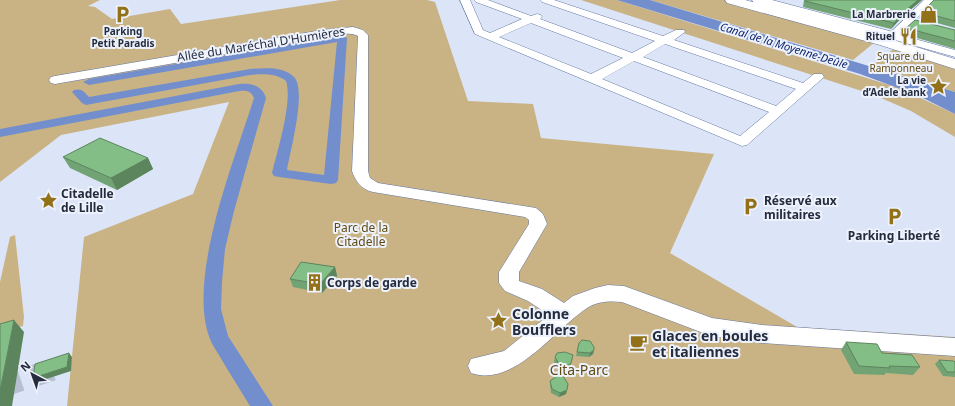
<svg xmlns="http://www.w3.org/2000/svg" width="955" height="406" font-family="'Noto Sans',sans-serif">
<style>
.green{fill:#c9b385}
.water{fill:#738ecc}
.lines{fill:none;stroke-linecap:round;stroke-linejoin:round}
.canal{fill:#738ecc;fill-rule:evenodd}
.street-tunnel{stroke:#b7c0d3;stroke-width:22;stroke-dasharray:22 11;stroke-linecap:butt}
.street-casing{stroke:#6578a3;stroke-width:1}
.secondary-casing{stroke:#6578a3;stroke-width:1}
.primary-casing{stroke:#6578a3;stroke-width:1}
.street{fill:#fff;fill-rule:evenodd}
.secondary{fill:#fff;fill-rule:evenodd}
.primary{fill:#fff;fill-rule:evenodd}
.wall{fill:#72a374}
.shaded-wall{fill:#5c855e}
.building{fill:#84be87;stroke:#5c855e}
.labels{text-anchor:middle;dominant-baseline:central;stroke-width:4;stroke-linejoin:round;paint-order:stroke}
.far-poi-label{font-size:10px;font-weight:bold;fill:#242c3e;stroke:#edf2fc;text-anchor:end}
.far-park-label{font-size:10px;fill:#624b13;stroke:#edf2fc}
.far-water-label{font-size:11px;font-style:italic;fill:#0e246c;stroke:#edf2fc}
.street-label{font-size:12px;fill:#242c3e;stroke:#edf2fc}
.poi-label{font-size:12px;font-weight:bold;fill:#242c3e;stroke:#edf2fc;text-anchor:start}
.park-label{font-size:12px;fill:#624b13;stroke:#edf2fc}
.near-poi-label{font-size:14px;font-weight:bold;fill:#242c3e;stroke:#edf2fc;text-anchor:start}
.near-park-label{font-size:14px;fill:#624b13;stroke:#edf2fc}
</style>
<rect width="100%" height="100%" fill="#dce5f8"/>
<path class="green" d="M0,0h100l-12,6 7,1 17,12 58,-10 11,15 159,-24h87l8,2 33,99 65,3 8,34 173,16 -44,99 127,74 158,10v69h-888l17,-169 109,-43 36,-92 -168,33 -61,47z
M581,0h36l282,88 56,26v23l-44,-26 -37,-16z
M650,0h78l147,42 -22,18z
M902,49l53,19v24l-83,-26 20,-16z
M15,235l9,82 -1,9 -23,6v-50l10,-45z"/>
<path class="water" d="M617,0h33l305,92v22l-38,-19 -57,-21z"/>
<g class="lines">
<path class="canal" d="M342,35l5,3 -9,142 -2,3 -5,1 -52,-7 -5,-1 -2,-3c5,-21 21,-72 14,-92 -10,-8 -24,-7 -36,-6l-164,30 -4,-2 -10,-11 2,-2c8,-2 10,2 15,7l161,-28c14,-1 34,-3 44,8 13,13 -4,75 -7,93l37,5 13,-133 -248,43 -6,-3 6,-3z
M239,84c12,-1 23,1 27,14l-32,113 -9,38 -3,33 -1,27 7,27 45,70h-23c-9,-15 -18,-29 -27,-44 -4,-8 -10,-15 -13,-23 -24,-61 25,-180 44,-241 -3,-9 -12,-8 -20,-6l-234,45v-8z"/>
<path class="street-tunnel" d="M0,387l55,-18"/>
<defs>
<path id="street" d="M460,0h10l13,30 7,3 32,-14 -46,-17 -2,-2h14l43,16 6,-2 4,1 1,2 -2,2 92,34 23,-12 -113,-39 -2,-2h14l109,36 13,-6h8l1,2 -11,8 129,43 11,-9h8l2,3 -77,68 -5,1 -267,-112zM531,23l92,35 -32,16 -92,-37zM665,44l131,45 -20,17 -133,-49zM634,61l135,51 -29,24 -138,-57z
M924,0h11l-35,35 55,15v7l-67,-19 -1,-2z
M353,27l10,3 5,5v136l2,7 8,5 158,25 7,6 4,10 -28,48v9l23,8 22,14 9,-7 22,-8 13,-3 16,1 88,32 50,7 193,13v18l-193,-13 -51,-7 -89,-34c-12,-1 -24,-1 -35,6 -32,21 -73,80 -116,65l-3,-7 3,-7 33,-8 45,-36 -21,-14 -23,-10 -6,-8v-11l30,-48v-4l-4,-3 -152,-25c-12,-3 -17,-10 -21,-21l6,-135c-10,-5 -25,-1 -35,1l-268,47 -4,-1 -2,-3 2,-3 4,-1 268,-46z"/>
<path id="secondary" d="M752,0h20l125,33 2,3 -2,3 -5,1 -138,-37z"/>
<path id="primary" d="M725,0h20l145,39 65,20v10l-75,-24 -153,-42z"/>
</defs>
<use href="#street" class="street-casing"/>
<use href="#secondary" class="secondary-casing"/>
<use href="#primary" class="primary-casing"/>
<use href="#street" class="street"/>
<use href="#secondary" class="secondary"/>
<use href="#primary" class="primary"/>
</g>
<path class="wall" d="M804,0h118l-20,17 -11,12 -88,-22z
M955,0v28l-36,-10 3,-6z
M906,28l49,2v19l-52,-15z
M63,157l85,1 5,11 -36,21 -47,-22z
M335,267l2,9 -15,17 -29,-6 -3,-8z
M846,342l36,11 38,14 -7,8 -27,-2 -2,2 -30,-1 -13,-24z
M579,343l15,7 -1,4 -4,3 -13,-1z
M555,357l15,10 -8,7 6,10 -2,10 -7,3 -8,-4 -1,-8v-4l11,-8 -7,-11z
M939,360l16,2v15l-12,-1 -8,-12z"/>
<path class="shaded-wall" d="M918,0h4l-20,17 -11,12 3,-6 11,-12z
M148,158l5,11 -36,21 -6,-12z
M335,267l2,9 -15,17 -2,-9z
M14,320l10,12 -12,74h-12v-15z
M594,350l-1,4 -4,3 1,-4z
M69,353l3,4 -1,14 -34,11 -4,-4z
M573,355l-3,12 -9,8 1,-5z
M567,390l-1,4 -7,3 1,-4z"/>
<path class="building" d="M805,0h113l-13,11 -11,12 -89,-22z
M934,0h21v21l-33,-9z
M915,20l40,10v11l-49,-13z
M100,138l48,20 -37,20 -48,-21z
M301,262l34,5 -15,17 -30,-5z
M14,320l-14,71v-67z
M582,340l8,1 4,6v3l-4,3 -13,-1 2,-9z
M846,342l31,2 5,9 30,2 8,12 -31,-1 1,2 -31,-2z
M565,352l8,3 -2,8 -9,7 -7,-13 2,-4z
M69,353l-2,14 -34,11 2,-14z
M939,360l15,1 1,1v10h-8z
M561,373l7,11 -1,6 -7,3 -8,-4 -2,-8z"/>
<defs>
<symbol id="parking-bare" viewBox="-9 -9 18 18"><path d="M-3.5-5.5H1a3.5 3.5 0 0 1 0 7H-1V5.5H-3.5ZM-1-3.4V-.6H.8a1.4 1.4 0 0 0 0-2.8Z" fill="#937119" stroke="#edf2fc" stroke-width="2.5" paint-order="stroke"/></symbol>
<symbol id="shop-bare" viewBox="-9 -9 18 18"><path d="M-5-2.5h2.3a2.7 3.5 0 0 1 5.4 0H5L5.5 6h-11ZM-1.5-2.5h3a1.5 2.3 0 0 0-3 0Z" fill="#937119" stroke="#edf2fc" stroke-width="2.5" paint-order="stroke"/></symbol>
<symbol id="restaurant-bare" viewBox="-9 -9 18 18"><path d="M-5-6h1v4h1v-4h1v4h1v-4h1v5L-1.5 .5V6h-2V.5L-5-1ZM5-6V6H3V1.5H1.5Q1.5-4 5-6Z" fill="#937119" stroke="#edf2fc" stroke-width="2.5" paint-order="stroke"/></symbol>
<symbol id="sight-bare" viewBox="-9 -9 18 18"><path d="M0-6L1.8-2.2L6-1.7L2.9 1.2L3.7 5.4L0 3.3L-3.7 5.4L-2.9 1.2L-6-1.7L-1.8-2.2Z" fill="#937119" stroke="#edf2fc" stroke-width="2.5" paint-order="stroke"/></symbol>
<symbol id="building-bare" viewBox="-9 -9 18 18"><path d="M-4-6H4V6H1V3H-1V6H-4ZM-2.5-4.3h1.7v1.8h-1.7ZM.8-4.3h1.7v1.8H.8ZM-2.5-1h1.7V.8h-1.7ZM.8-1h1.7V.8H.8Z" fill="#937119" stroke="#edf2fc" stroke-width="2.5" paint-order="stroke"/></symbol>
<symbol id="cafe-bare" viewBox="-9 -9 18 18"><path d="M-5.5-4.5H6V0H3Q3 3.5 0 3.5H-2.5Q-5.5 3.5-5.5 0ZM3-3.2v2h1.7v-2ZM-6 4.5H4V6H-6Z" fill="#937119" stroke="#edf2fc" stroke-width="2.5" paint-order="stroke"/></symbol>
</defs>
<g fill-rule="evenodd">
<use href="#parking-bare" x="110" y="2" width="25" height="25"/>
<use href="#shop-bare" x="916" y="2" width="25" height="25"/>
<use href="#restaurant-bare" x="896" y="24" width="25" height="25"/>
<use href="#sight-bare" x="926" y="74" width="25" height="25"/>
<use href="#sight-bare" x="36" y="188" width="25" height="25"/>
<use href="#parking-bare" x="738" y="194" width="25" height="25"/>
<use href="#parking-bare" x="882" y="204" width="25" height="25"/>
<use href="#building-bare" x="302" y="270" width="25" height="25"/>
<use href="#sight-bare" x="486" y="308" width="25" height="25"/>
<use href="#cafe-bare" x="626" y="330" width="25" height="25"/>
</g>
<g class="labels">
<g class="far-poi-label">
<text x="916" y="14">La Marbrerie</text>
<text x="123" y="31" text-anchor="middle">Parking<tspan x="123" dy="12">Petit Paradis</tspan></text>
<text x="895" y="36">Rituel</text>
<text x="926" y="80">La vie<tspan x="926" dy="12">d’Adele bank</tspan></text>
</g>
<g class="far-park-label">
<text x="901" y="56">Square du<tspan x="901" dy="12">Ramponneau</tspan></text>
</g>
<g class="far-water-label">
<text transform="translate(784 45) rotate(17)">Canal de la Moyenne-Deûle</text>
</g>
<g class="street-label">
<text transform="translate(261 44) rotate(-9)">Allée du Maréchal D'Humières</text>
</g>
<g class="poi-label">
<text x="61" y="193">Citadelle<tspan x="61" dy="14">de Lille</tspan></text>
<text x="764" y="200">Réservé aux<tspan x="764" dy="14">militaires</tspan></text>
<text x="894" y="235" text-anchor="middle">Parking Liberté</text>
<text x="327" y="282">Corps de garde</text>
</g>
<g class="park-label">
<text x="361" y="227">Parc de la<tspan x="361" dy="14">Citadelle</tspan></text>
</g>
<g class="near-poi-label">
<text x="512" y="313">Colonne<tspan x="512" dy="16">Boufflers</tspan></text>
<text x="652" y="335">Glaces en boules<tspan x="652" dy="16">et italiennes</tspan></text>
</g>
<g class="near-park-label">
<text x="579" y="369">Cita-Parc</text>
</g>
</g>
<g transform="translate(32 374) rotate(319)" stroke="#edf2fc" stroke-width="3" paint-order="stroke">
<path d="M0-3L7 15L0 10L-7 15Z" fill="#242c3e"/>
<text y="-6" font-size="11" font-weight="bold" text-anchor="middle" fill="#242c3e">N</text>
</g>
</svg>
